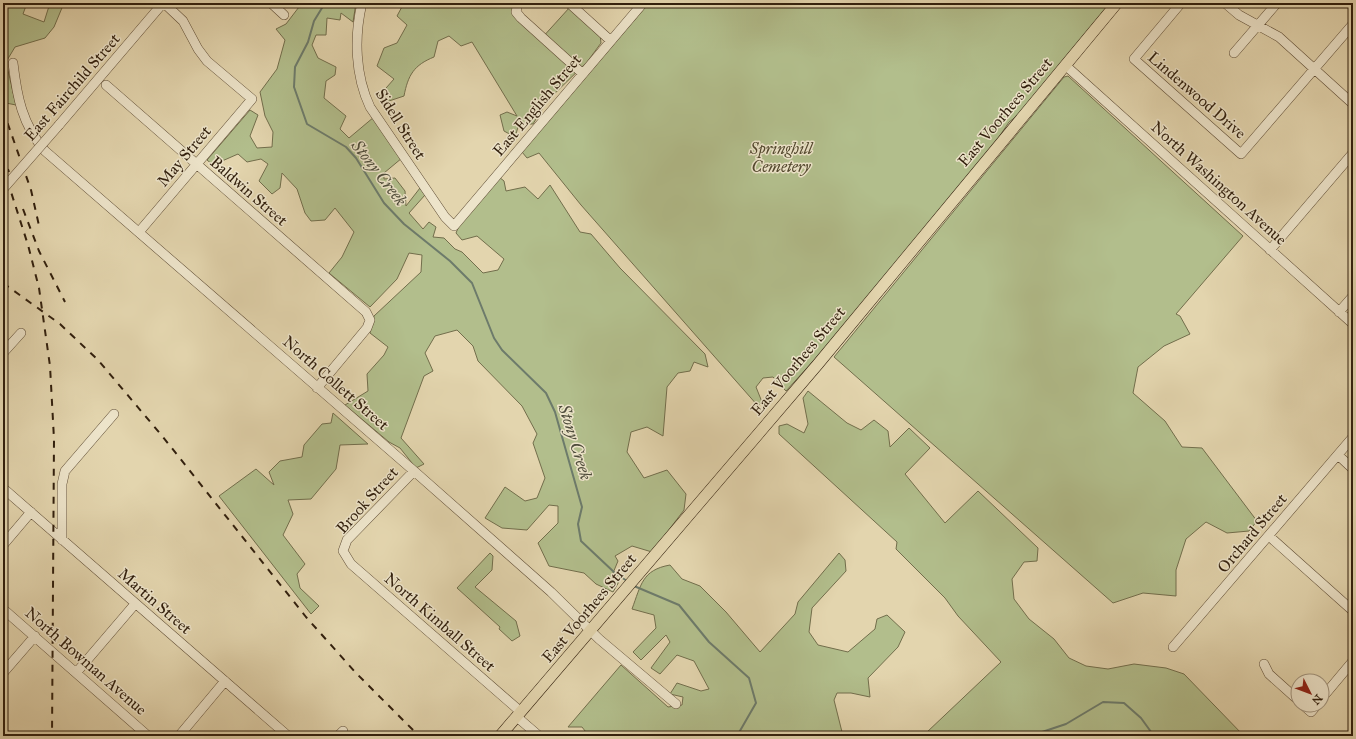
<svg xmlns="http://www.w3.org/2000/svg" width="1356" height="739" font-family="'IM FELL Great Primer',serif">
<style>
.green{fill:#b2be8c;stroke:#726e4c}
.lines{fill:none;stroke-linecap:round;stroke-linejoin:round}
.stream{stroke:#6d7b6b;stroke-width:2}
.minor-casing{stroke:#5e4c35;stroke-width:10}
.major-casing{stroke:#311f0d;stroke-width:12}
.minor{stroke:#ede4ca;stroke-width:9}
.major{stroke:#e3d5ae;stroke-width:11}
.rail{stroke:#311f0d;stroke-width:2;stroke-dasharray:7 7;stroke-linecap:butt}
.minor-bridge-casing{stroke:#5e4c35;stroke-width:10;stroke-linecap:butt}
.minor-bridge{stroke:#ede4ca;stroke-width:9}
.labels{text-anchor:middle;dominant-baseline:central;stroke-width:3;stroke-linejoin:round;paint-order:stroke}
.street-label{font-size:16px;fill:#311f0d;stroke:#ede4ca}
.park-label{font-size:16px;font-style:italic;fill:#51472d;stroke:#ede4ca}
.water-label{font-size:17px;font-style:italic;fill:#4f4d3c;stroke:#ede4ca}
</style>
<rect width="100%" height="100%" fill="#e3d5ae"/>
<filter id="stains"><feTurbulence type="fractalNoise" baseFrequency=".005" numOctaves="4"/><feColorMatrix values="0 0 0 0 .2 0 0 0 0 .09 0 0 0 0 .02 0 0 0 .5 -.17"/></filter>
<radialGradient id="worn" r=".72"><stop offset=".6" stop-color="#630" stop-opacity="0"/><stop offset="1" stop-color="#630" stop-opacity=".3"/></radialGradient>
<path class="green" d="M3,3h24l-4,11 21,8 6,-19h14l-10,24 -9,11 -30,9 -9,15 10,43 -10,-2 -3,-10z
M302,3h54l-3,19 -12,-9 -1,7 -13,-2 -1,17h-10l-4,10 6,13 18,9 -1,8 -9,6 -2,17 22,18 -6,13 9,9 25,-21 28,41 -18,15v6l11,-1 10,13 1,15 14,-18 5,7 -16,18 14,16 6,-7 7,5 -3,10 11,1 11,11 7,3 21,21 15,-3 6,-11 -27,-23 -15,4 -6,-7 5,-12 38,-44 5,4 2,10 19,-4 13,12 12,-14 30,47 11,2 29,34 85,86 3,13 -14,-5 -4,9 -12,2 -11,14 -4,49 -16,-9 -16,5 -4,20 17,26 23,-8 19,24 -2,16 -32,42 -20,-6 -17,10 3,5 -5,12 7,7 -7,12 -17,-8 -12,-11 -35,-7 -11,-23 20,-20v-17l-9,-1 -22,25 -25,-2 -17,-10 20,-31 20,14 12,-3 8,-20 -12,-35 4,-9 -15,-28 -44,-45 -5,-15 -16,-16 -22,6 -10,17 8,18 -9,5 -23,62 23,26 -8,4 -16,-20 -11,-6 -44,-37 23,-14 -1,-17 17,-19 4,-8 -18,-14 4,-17 47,-44 1,-17 -13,-2 -12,26 -27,28 -41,-34 13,-16 12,-25 -19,-24 -10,12 -14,1 -6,-8 -8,-24 -15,-16 -2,15 -8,6 -13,-13 9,-17 -7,-5 -14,3 -9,-8 -25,11 -6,-5 43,-50 8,5 -8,21 7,12 15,-1 1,-15 -8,-16 -5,-24 17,-23 8,-29 -9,-11 10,-5z
M404,3h13l6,4 3,-4h90l-1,13 26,23 29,-32 30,27 1,9 -14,19 -40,39 -14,23h-14l-4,13 -11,-6 -4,-16 7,-3 10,4 -45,-74 -11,4 -12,-10 -11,5 -4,16c-20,8 -26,18 -30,39l-18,6 -7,-6 15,-17 -17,-13 7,-18 13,-5 10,-18 -10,-9z
M649,3h461l-93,113 -8,6 -16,24 -169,203 -38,42 -13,-14 -10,1 -7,9 6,15 -4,4 -177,-201 -42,-52 -12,5 -5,-6z
M1068,76l175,160 -67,78 4,2 10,18 -26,12 -26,21 -5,26 32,28 17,26 20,1 55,73 -8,10 -22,2 -21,-11 -20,17 -10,31v26l-33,-3 -30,10 -279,-246 230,-280z
M808,391l39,32 14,7 13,-10 14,11 2,16 19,-19 21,20 -25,26 40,49 33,-32 60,57 -1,13 -13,1 -12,17 2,20 15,20 25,20 15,19 17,8 22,3 26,-5 32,4 18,6 60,62h-315l-3,-3 75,-71 -43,-46 -13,-18 -49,-49 1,-7 -118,-108v-8l8,-2 17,9 4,-9 -5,-26z
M333,413l35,31 -28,1 -4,24 -25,30 -23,1 5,14 -10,21 22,29 -8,10 3,14 19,18 -8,8 -92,-118 37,-27 18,16 -5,-13 11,-11 22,-4 2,-12 18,-21 9,-1z
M490,553l3,3 -1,14 -17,17 41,34 4,15 -8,5 -13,-12 1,-2 -43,-39z
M839,553l6,7 1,11 -34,37 -3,24 9,13 30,7 27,-23 2,-10 10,-4 18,17 -7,15 -30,31 2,19 -19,-4h-14l-3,7 9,36h-254l-7,-9h-14l53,-62 47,42 14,-2 1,-8 -13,-3 7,-11 24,8 8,-2 -15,-28 -17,-6 -17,19 -9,-6 19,-26 -4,-7 -25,25 -8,-8 23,-24 -2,-13 -22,-6c9,-24 10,-39 38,-44l12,14 18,7 26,26 34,40 35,-38 3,-12z"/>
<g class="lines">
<path class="stream" d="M325,3l-11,18 -6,21 -13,25 -1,20 13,37 39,23 10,11 28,45 20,21 46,37 22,22 22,55 8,12 44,43 9,19 27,95 -4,17 3,17 34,32 12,8
M634,586l45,19 30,37 40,36 7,25 -19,33
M1039,736l3,-4 24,-8 37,-22 21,1 17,15 13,18"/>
<defs>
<path id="minor" d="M271,3l13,12
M362,3c-8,34 -7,72 8,104l75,110 9,9 189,-223
M518,3l-2,9 5,6 62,56
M569,3l42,38
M1181,3l-47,56 107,95 112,-130
M1225,3l14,12 40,22 74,67
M1234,53l43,-50
M13,63c4,34 9,61 32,88l369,320 137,121 48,47 77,65
M1065,65l288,259
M106,85l260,227 4,8 -3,8 -50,60
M59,125l104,-122
M139,232l113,-133 -45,-38 -9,-12 -15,-28 -19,-18
M1270,250l83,-97
M1339,312l14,-16
M3,353l18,-20
M1338,455l15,14
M414,471l-67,69 -4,11 8,13 170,148
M3,488l285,248
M1269,536l84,75
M62,540v-56l3,-13 49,-57
M3,545l28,-33
M3,609l145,127
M1173,647l180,-210
M1264,664l5,10 29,26
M3,673l32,-37
M76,673l59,-69
M1322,698l31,-37
M1303,705l8,7 6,-7
M517,717l22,19
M179,736l46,-55
M338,736l5,-5"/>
<path id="major" d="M500,736l318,-372 299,-361"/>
</defs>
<use href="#minor" class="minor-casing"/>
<use href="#major" class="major-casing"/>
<use href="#minor" class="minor"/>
<use href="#major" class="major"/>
<path class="rail" d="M3,110l28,80 9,40
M3,156l6,16
M3,167l25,78 11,43 11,78 4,73 -2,297
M23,209l16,42 26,51
M3,283l57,41 38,36 65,77 143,180 50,56 63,63"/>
<defs>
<path id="minor-bridge" d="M3,189l56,-64"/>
</defs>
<use href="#minor-bridge" class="minor-bridge-casing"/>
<use href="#minor-bridge" class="minor-bridge"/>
</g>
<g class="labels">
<g class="street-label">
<text transform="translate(72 87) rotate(-49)">East Fairchild Street</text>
<text transform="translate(1197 95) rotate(41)">Lindenwood Drive</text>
<text transform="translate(537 105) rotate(-50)">East English Street</text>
<text transform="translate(1005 112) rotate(-50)">East Voorhees Street</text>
<text transform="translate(401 124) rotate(58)">Sidell Street</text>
<text transform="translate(184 156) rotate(-50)">May Street</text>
<text transform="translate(1219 183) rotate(42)">North Washington Avenue</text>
<text transform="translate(249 191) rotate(41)">Baldwin Street</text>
<text transform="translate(798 361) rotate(-50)">East Voorhees Street</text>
<text transform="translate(336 383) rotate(41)">North Collett Street</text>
<text transform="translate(367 500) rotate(-48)">Brook Street</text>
<text transform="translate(1252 533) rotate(-50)">Orchard Street</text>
<text transform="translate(155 601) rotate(41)">Martin Street</text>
<text transform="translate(589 608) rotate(-50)">East Voorhees Street</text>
<text transform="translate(440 622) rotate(41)">North Kimball Street</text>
<text transform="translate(86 661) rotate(41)">North Bowman Avenue</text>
</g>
<g class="park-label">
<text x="781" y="148">Springhill<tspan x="781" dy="18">Cemetery</tspan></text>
</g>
<g class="water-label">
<text transform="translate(379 173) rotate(52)">Stony Creek</text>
<text transform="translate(575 442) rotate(73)">Stony Creek</text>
</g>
</g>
<rect width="1356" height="739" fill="none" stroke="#e3d5ae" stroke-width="16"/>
<rect x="4" y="4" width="1348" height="731" fill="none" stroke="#311f0d" stroke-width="2"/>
<rect x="8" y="8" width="1340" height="723" fill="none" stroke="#311f0d"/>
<g transform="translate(1310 693) rotate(132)"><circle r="19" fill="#ede4ca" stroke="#a2957e"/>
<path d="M0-3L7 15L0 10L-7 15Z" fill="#8f2418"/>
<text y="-6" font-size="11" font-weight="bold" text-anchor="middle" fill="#311f0d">N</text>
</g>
<rect width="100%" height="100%" filter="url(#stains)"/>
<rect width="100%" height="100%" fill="url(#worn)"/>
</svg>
